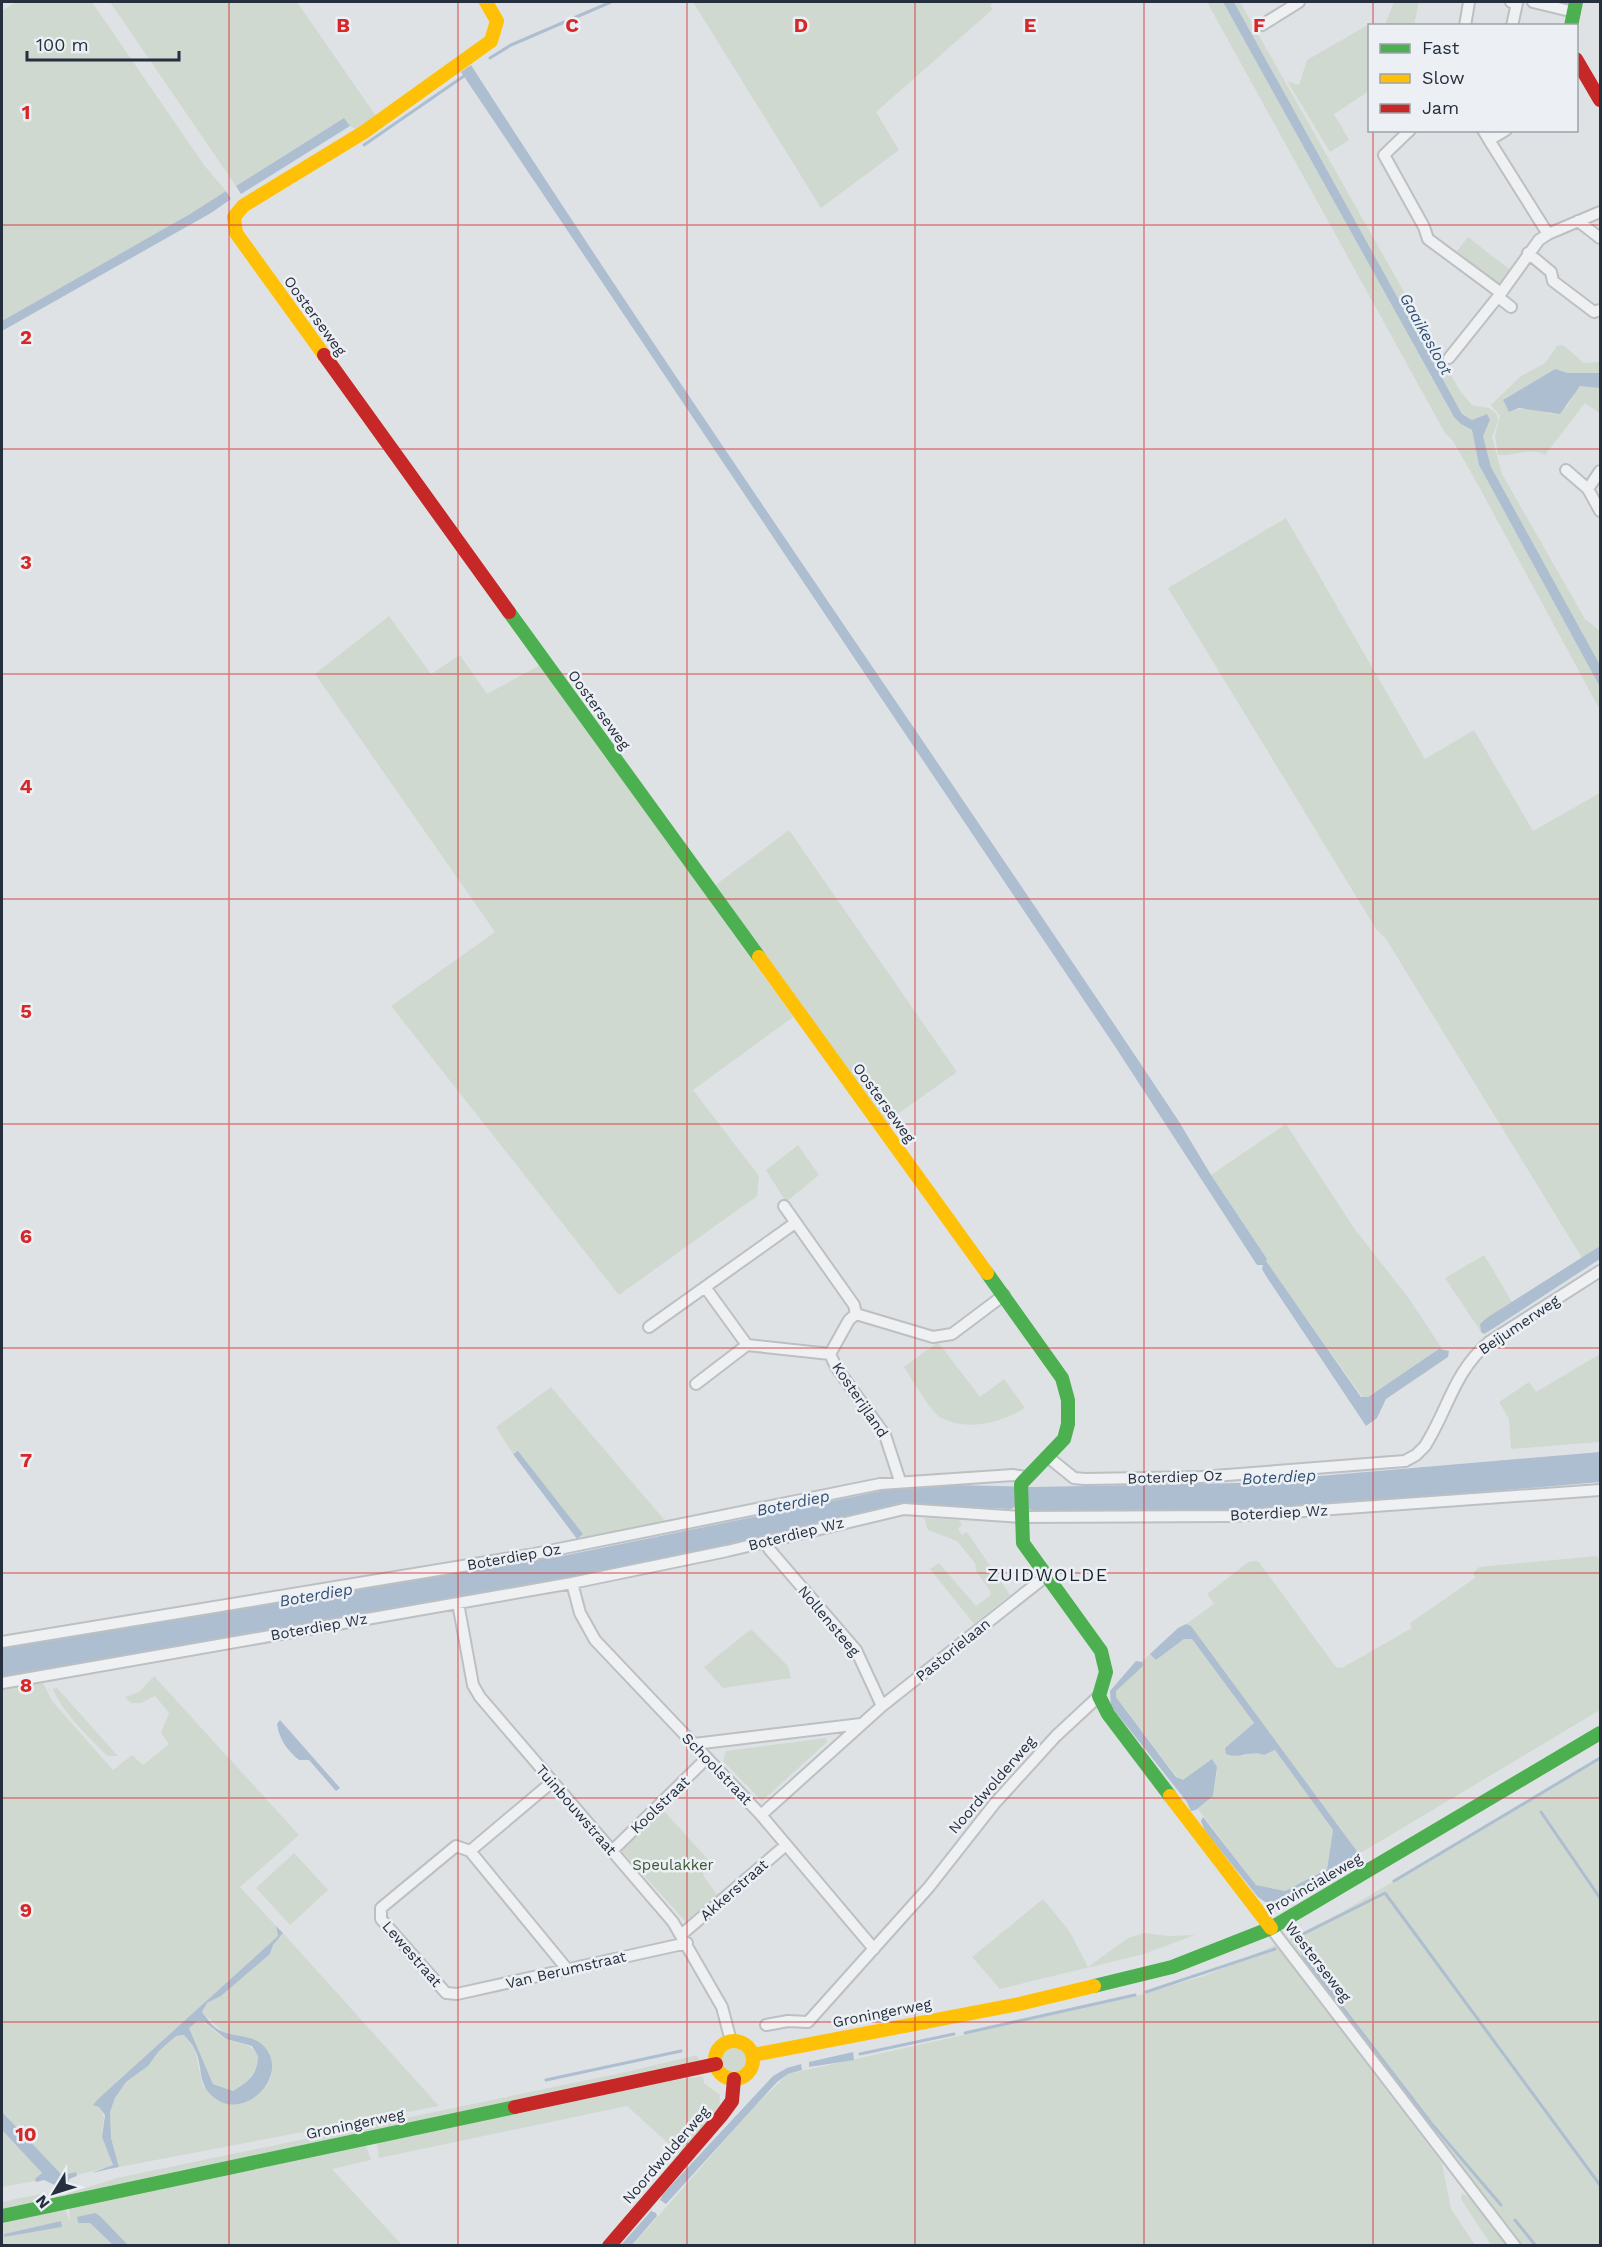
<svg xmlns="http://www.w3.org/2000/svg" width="1602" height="2247" font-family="'Work Sans',sans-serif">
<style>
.green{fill:#d0d9d0;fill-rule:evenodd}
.water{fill:#adbed1;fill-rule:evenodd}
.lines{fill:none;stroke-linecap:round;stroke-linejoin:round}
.stream{stroke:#adbed1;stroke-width:3}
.street-casing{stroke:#bdc0c3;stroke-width:14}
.street{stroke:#eef0f1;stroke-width:10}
.fast{stroke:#4caf50;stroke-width:14}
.slow{stroke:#ffc107;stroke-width:14}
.jam{stroke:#c62828;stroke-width:14}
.grid{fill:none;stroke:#d62828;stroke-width:1.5;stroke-opacity:0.55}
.labels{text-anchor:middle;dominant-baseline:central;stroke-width:5;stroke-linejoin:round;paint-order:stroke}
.street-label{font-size:15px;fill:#262f3d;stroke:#ecf0f5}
.park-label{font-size:15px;fill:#3b5933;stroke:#ecf0f5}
.water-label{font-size:16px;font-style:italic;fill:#304f71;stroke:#ecf0f5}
.quarter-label{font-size:18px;letter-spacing:1.5px;fill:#19202e;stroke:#ecf0f5}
.grid-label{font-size:20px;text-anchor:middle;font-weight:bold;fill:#d62828;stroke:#ecf0f5;stroke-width:5;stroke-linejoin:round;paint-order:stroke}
</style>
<rect width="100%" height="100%" fill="#dfe2e5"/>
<path class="green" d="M16,2h76l112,163 22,26 -36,23 -188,107v-310z
M110,2h187l79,114 -21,13 -5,-3 -6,-8 -108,68z
M693,2h301l-4,4 3,3 -117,103 23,38 -78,58z
M1207,2h16l231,415 18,13 7,35 121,222v23l-122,-225 -25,-44 -8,-8z
M1234,2h6l220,389 12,14 17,3 7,5 2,8 -6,16 10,37 83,145 15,12v34l-109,-198 -8,-31 2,-8 -6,-10 -7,2 -10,-6z
M1394,2h25l-5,23h-26l-2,-3z
M1366,26h3v65l-35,23 15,26 -19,12 -43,-71 12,4 8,-25z
M1468,237l45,35 -12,13 -15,-8 -30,-25z
M1563,345l21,18 16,-1v11h-32l-13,-4 -52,31 6,12c14,-5 28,-4 42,2 3,-1 10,-3 13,-5 15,-14 5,-30 36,-21v23l-2,1 -13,-9 -40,52c-13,-9 -31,2 -47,0l-3,-19 5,-20 -9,-11 30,-29 24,-13 12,-17z
M1286,518l139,241 49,-29 59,101 67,-38v453l-18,12 -196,-319 -10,-10 -208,-341z
M389,616l42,58 29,-19 27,39 53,-29 253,352 -100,73 66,86 -2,20 -138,99 -228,-289 104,-74 -180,-258z
M789,830l168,242 -72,51 -171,-237z
M1286,1124l68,104 56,72 33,50h-4l-75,49 -99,-138 2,-2 -56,-84z
M798,1145l21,30 -33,27 -20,-32z
M1484,1255l28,47 -32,23 1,7 -36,-54z
M938,1342l42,55 24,-18 21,29c-24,15 -58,24 -85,9 -10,-6 -28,-38 -36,-50z
M1600,1354v88l-89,7 -2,-30 -10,-17 30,-20 7,10z
M551,1387l116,136 -85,18 -67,-89 -2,2 -17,-27z
M924,1518l35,2 3,5 -4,4 4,6 5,-3 43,63 -36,29 -44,-55 9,-6 37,43 15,-11 -1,-4 -14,-20 -1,-8 -18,-22 -29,-11z
M1597,1556l3,5v149l-241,144 -168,-227 -5,-3 28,-20 -7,-10 41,-32 10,-1 78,106 6,1 70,-40 -2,-5 65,-45 -2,-5 6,-6z
M751,1629l37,37 3,12 -68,10 -19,-21z
M1184,1639h8l62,84 -29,25 18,8 13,-4 8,3 11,-5 58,80 -6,38 -36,20 -6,3 -29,-6 -58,-76 15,-13 4,-25 -37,10 -64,-84v-7l27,-24 -2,-4 9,-8 6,6z
M154,1676l145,159 -59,52 36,39 2,10 -180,163 -5,6 6,2c10,12 1,18 4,32 2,10 10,16 9,27l-35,9v-2l-15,2 -60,-63v-425l40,-6 10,20 61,69 19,-15 11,10 26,-21 -8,-11 8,-20 -14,-17 -14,7h-10l-6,-6 14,-5z
M57,1688l61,68h-10c-16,-15 -48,-46 -55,-67z
M826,1738l1,4 -65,59 -39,-40 3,-10z
M1600,1757v488h-77l-226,-291 -8,-15 53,-27z
M663,1810l50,55 -10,10 14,20 -31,27 -65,-72z
M294,1853l34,37 -38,35 -34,-37z
M1043,1899l27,33 18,35 40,-29 16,-5 25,3 26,-1 -51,19 -144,35 -28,-32z
M283,1933l156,173 -320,61 -8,-29 -1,-26 5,-14 11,-16 22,-16 11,-15 17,-15 8,-1 11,15 8,37 34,18c32,-10 47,-34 24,-62l-38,-11 -21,-20 5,-9 14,-7 49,-42 3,-9z
M1276,1945l166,218 9,46 24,36 -843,1 121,-138 35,-34 345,-77 74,-22z
M198,2021c12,2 17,13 28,18 13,6 25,3 32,17 -2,20 -8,25 -25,35l-20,-7 -24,-56z
M721 2061a13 13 0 1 1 26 0a13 13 0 1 1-26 0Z
M697,2055l2,5 -35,11 -598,127v-4l51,-16 509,-106z
M703,2076l1,7 16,12 -1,18 -38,42 -54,-49 -248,52 -2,-15 276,-60z
M2,2130l40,43 -7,8 -33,6z
M366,2145l5,15 -39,9 70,76h-274l-28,-29 -21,7h11l23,22h-111v-24l63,-13 5,14 -1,-15zM61,2221l1,6 -58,10v-3z
M1462,2193l9,6 35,46h-15l-30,-46z
M40,2194l23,1 1,3 -62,13v-9z"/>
<path class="water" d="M1223,2h11l228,412 10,6 15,-6 3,6 -7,16 8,31 109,198v22l-121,-222 -7,-35 -11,-6 -7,-7z
M471,65c229,356 473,702 707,1055l33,55 56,84 -1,2 95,136h7l71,-48 10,2 -1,6 -62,42 -9,19 -11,8 -100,-150 -4,-7 1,-4h-6l-141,-217 -655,-976z
M344,118l6,8 -109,68 -5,-8z
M226,191l5,8 -20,14 -209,118v-10l188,-107z
M1555,369l13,4h32v15l-20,-2 -20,28 -41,-6 -10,4 -6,-12z
M1600,1246v13l-106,69 -10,6 -3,-2 -1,-8 8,-7z
M518,1451l65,83 -6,5 -64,-85z
M1600,1452v30l-307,26 -123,6 -138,-4 -16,-4 -5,3 -88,-3 -325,67 -596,106v-31l565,-93 348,-71 118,3 205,-4z
M1186,1624l5,2 168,228 -2,6 -77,42h-15l-7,-5 -53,-66 -4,-10 2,-4 53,68 29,6 42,-22 6,-39 -58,-80 -11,5c-13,-6 -24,5 -38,-1l-1,-6 29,-25 -62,-84h-8l-28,21 -6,-6 28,-26z
M1136,1661l6,1 1,4 -27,25v6l60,80 7,3 29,-21 5,8 -4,29 -17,14 -5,1 -4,-9 -76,-96 -1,-15z
M280,1720l60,68 -4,3 -27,-31h-10c-12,-10 -20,-21 -22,-36z
M276,1926l7,7 -10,12 -3,9 -49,42 -14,7 -5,9c5,6 11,16 19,19 16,7 36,3 46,19 20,30 -23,69 -51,49 -20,-14 -12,-31 -21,-49 -2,-5 -7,-10 -11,-15l-8,1 -17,15 -11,15 -22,16 -11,16 -5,14 1,26 8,29 -28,6 22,-8 -11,-28 3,-22 -6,-8 -6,-2 5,-6 180,-163zM198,2021l7,1 21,17 26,7 6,10c-1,20 -9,25 -25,35l-20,-7 -24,-56z
M853,2052l1,8 -45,7v-5z
M801,2064l1,6 -14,4 -11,8 -111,122 -6,-4 3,-6 110,-118 14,-8z
M2,2112l60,63 14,-3 1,4 -8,3 -1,7 -7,2 -17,-8 -8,2 -1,-3 7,-6 -40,-43z
M651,2211l5,2 1,3 -25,29h-11z
M95,2213l5,3 28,29h-15l-23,-22h-12l-1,-6z
M61,2221l1,6 -58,10v-3z"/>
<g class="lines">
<path class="stream" d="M490,58l21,-13 100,-43
M364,145l100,-69
M1541,1812l59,86
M1394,1881l206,-123
M1293,1939l92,-46 215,292
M1303,1956l128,167 70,82
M1146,1992l129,-43
M965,2033l170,-38
M860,2054l94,-20
M546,2080l135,-29
M1515,2220l21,26"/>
<defs>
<path id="street" d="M1511,2l6,1 -5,23
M1533,2l41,10
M1262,25l37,-23
M1465,26l4,-24
M1410,130l-26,25 40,72 4,12 73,54 38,-53 9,-6 52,-22
M1483,130l6,10 17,-10
M1489,140l59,94
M1578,221l22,17
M1528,253l23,19 2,9 41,31 6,-2
M1498,297l13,10
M1449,358l52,-65
M1566,470l22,19 12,-18
M1588,489l12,22
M784,1206l70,99 2,9
M705,1287l42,58
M856,1314l77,23 19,-3 52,-39
M649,1327l146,-104
M830,1354l6,13 49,68 15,46
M696,1384l51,-39 83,9 19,-34 7,-6
M1048,1457l26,21 11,1 116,-2 204,-16 11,-6 9,-9c24,-38 28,-73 64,-104l111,-71
M767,1541l2,8 87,101 26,56
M572,1583l8,30 15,27 166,175 113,134
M458,1603l15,82 7,12 193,225 49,85 9,34
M2,1642l527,-87 351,-71 133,-9 13,2
M2,1683l570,-100 155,-32 177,-42 118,8 212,-1 366,-26
M694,1744l167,-20
M552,1782l-82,69 -14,-5 -75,62v11l65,74 11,1 230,-51
M761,1815l121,-109 163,-129
M470,1851l97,118
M612,1851l95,-93
M1271,1928l244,318
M681,1935l105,-90
M766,2025l22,-4 20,1 121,-135 66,-84 61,-67 43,-40"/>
</defs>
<use href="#street" class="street-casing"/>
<use href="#street" class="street"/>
<path class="fast" d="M1571,26l5,-24
M509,612l250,345
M987,1273l75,105 6,22v24l-4,15 -43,45 2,59 78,108 5,21 -7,24 9,18 62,82
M1094,1986l78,-19 99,-39 329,-195
M2,2216l513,-109"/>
<path class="slow" d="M324,355l-88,-122 -2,-16 9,-11 121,-74 127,-91 6,-20 -11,-19
M759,957l228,316
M1170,1796l101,132
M715 2060a19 19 0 1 1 38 0a19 19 0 1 1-38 0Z
M753,2055l266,-51 75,-18"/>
<path class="jam" d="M1576,59l24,41
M324,355l185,257
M515,2107l201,-43
M609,2246l112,-130 11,-15 2,-22"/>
</g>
<path class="grid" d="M229,2v2244M458,2v2244M687,2v2244M915,2v2244M1144,2v2244M1373,2v24M1373,130v2116M2,225h1598M2,449h1598M2,674h1598M2,899h1598M2,1124h1598M2,1348h1598M2,1573h1598M2,1798h1598M2,2022h1598"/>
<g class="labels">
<g class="street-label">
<text transform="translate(315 316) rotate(54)">Oosterseweg</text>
<text transform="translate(599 710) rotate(54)">Oosterseweg</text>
<text transform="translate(884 1103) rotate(54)">Oosterseweg</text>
<text transform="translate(1519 1325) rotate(-34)">Beijumerweg</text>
<text transform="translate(860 1400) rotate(56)">Kosterijland</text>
<text transform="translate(1175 1477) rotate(-2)">Boterdiep Oz</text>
<text transform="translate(1279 1513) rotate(-3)">Boterdiep Wz</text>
<text transform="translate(796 1534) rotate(-14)">Boterdiep Wz</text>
<text transform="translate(514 1557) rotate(-10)">Boterdiep Oz</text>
<text transform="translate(829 1621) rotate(50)">Nollensteeg</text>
<text transform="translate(319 1627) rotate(-10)">Boterdiep Wz</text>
<text transform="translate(953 1650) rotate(-39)">Pastorielaan</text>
<text transform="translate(717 1769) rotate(46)">Schoolstraat</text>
<text transform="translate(992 1785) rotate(-49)">Noordwolderweg</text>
<text transform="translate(660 1805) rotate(-44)">Koolstraat</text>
<text transform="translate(576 1810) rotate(49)">Tuinbouwstraat</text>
<text transform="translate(1314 1884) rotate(-30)">Provincialeweg</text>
<text transform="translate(734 1890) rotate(-41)">Akkerstraat</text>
<text transform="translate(412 1954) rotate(49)">Lewestraat</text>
<text transform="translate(1318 1962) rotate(52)">Westerseweg</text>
<text transform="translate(566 1970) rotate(-13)">Van Berumstraat</text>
<text transform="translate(882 2013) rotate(-11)">Groningerweg</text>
<text transform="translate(355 2124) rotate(-12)">Groningerweg</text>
<text transform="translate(666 2155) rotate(-49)">Noordwolderweg</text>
</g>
<g class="park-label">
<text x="673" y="1865">Speulakker</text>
</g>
<g class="water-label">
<text transform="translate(1426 334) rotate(61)">Gaaikesloot</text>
<text transform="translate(1279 1477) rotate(-3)">Boterdiep</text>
<text transform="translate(793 1503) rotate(-12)">Boterdiep</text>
<text transform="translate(316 1595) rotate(-10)">Boterdiep</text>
</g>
<g class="quarter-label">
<text x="1048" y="1574">ZUIDWOLDE</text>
</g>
</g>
<g class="grid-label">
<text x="343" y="32">B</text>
<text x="572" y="32">C</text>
<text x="801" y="32">D</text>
<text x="1030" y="32">E</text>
<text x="1259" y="32">F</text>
<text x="26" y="119">1</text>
<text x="26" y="344">2</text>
<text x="26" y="569">3</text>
<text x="26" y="793">4</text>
<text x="26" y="1018">5</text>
<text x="26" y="1243">6</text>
<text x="26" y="1467">7</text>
<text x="26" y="1692">8</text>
<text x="26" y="1917">9</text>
<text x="26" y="2141">10</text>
</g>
<rect width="1602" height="2247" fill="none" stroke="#262f3d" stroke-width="6"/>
<rect x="1368" y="24" width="210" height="108" fill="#ecf0f5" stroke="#9da3ab" stroke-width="1.5"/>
<rect x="1380" y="44" width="30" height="9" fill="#4caf50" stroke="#9da3ab" stroke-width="1.5"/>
<text x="1422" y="54" font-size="18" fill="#262f3d">Fast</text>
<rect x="1380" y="74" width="30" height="9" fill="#ffc107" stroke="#9da3ab" stroke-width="1.5"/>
<text x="1422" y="84" font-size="18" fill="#262f3d">Slow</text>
<rect x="1380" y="104" width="30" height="9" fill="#c62828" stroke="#9da3ab" stroke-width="1.5"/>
<text x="1422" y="114" font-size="18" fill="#262f3d">Jam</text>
<g transform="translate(54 2193) rotate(232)" stroke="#ecf0f5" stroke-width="4.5" paint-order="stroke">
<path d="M0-4.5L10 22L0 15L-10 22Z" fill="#262f3d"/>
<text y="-9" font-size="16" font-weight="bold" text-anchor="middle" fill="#262f3d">N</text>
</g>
<path d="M27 51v9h152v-9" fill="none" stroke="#262f3d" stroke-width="3"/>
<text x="36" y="51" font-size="18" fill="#262f3d" stroke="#ecf0f5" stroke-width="4.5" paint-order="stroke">100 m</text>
</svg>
